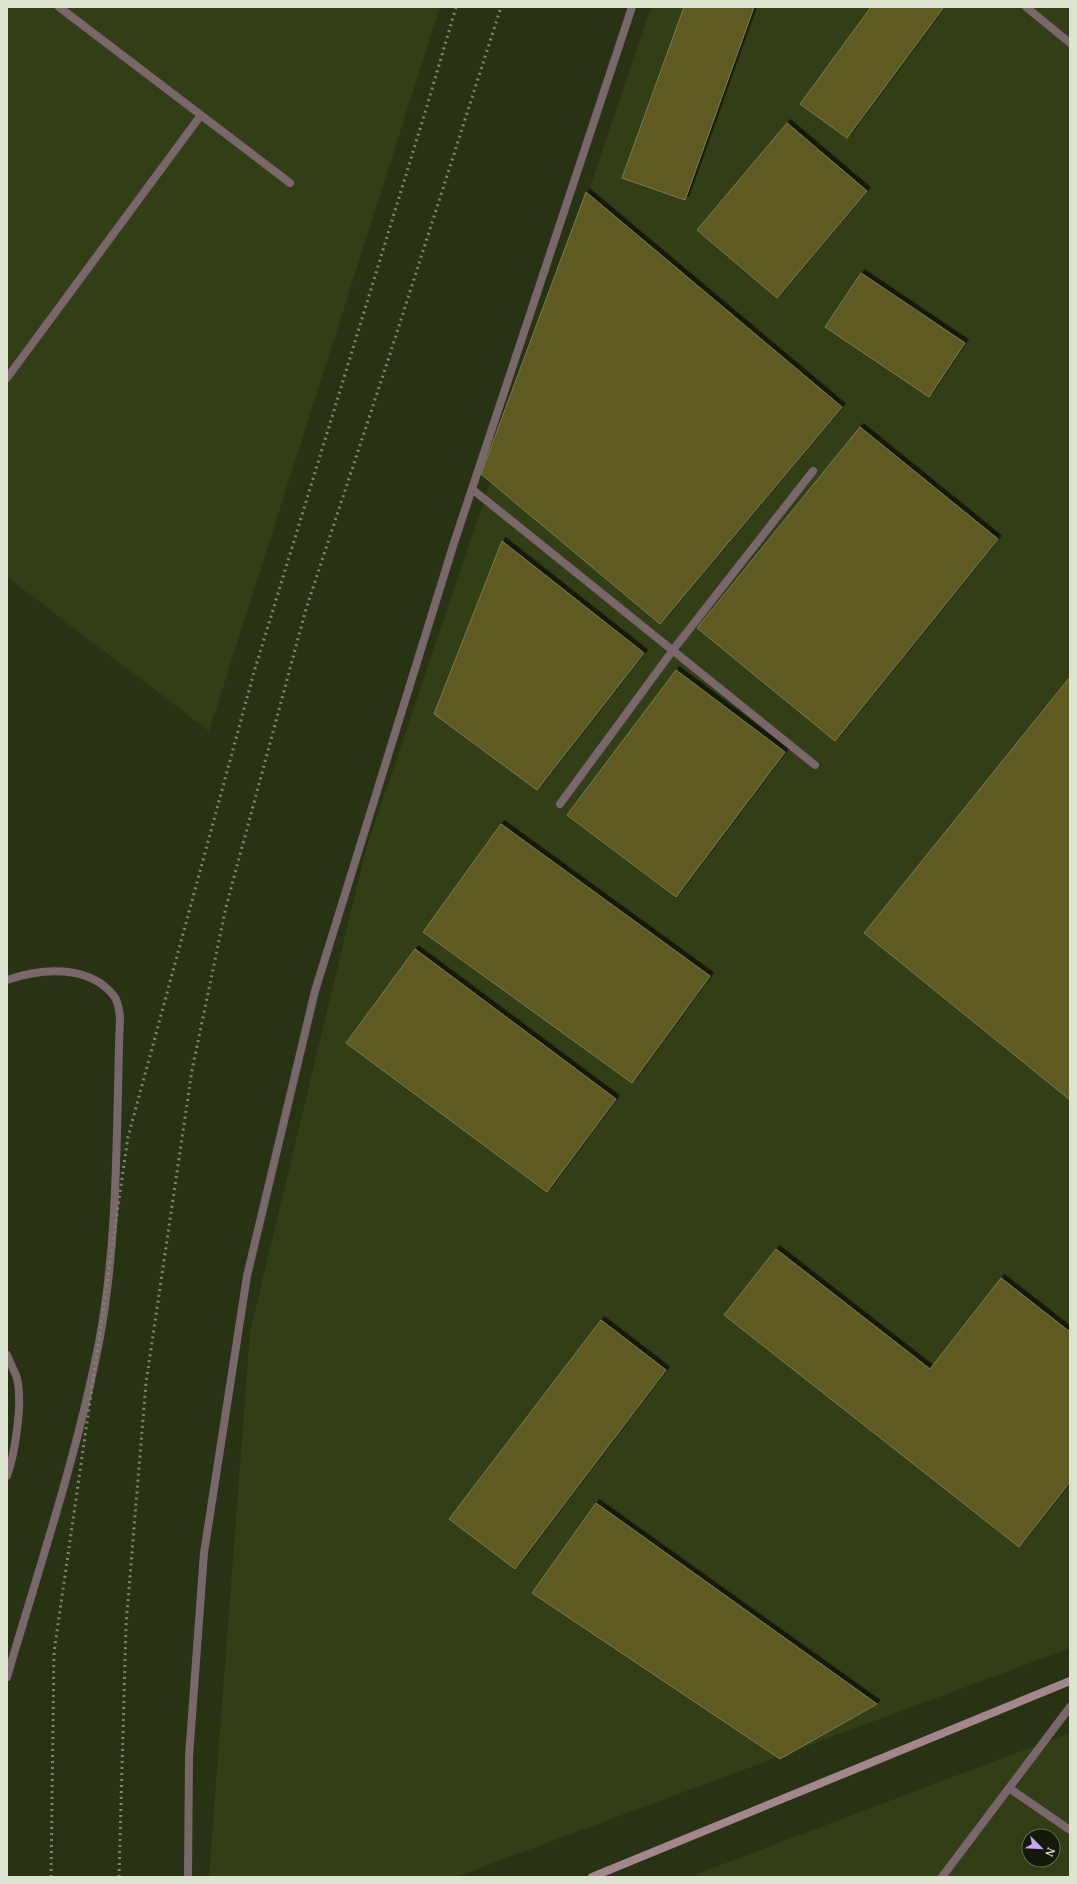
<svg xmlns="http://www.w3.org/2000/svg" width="1077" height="1884" font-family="'PT Serif',serif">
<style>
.built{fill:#313e16;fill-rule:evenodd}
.building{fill:#5f5a22;stroke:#7d7a55;filter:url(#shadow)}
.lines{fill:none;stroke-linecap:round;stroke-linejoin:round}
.lane{stroke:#7a676b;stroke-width:8}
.secondary{stroke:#a4878d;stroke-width:8}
.rail{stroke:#7e876e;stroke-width:3;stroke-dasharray:2 4;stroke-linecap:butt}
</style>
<defs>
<filter id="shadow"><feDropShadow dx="3.5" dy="-3.5" stdDeviation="0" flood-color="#0009"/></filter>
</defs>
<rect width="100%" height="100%" fill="#283313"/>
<path class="built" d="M7,7h433l-231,724 -202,-154z
M651,7h419v1641l-614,229h-247l41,-545 116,-483z
M1070,1733v144h-381l274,-104zM1029,1836h24v24h-24z"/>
<path class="building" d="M684,7h70l-69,193 -63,-22z
M871,7h73l-97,131 -47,-34z
M787,123l80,68 -90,107 -80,-68z
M586,192l256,215 -182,217 -179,-150z
M861,273l104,70 -36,54 -104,-70z
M860,427l138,112 -163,202 -138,-113z
M502,541l142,112 -107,137 -103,-76z
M676,670l109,82 -109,145 -109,-82z
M1070,677v423l-206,-167z
M501,824l209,152 -78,107 -209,-151z
M415,949l201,150 -69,93 -201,-149z
M776,1249l154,120 71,-91 69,54v150l-51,65 -295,-232z
M601,1320l65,50 -151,199 -66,-50z
M596,1503l281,201 -97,55 -248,-166z"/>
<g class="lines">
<path class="lane" d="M59,7l231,176
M1026,7l44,36
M7,378l194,-263
M472,489l343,276
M560,804l113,-154 140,-179
M7,980c34,-12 82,-16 107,16 4,5 5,14 6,20 -4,107 -1,216 -20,321 -22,115 -60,228 -93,340
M7,1355c3,7 6,14 9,20 8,24 -1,78 -9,101
M1009,1788l61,42
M188,1877l1,-121 15,-203 43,-277 68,-285 139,-448 178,-536
M942,1877l128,-170"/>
<path class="secondary" d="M592,1877l478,-196"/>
<path class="rail" d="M51,1877l3,-225 74,-515 126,-465 173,-566 29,-99
M119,1877l7,-252 20,-242 46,-313 34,-163 80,-298 85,-258 110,-344"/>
</g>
<rect width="1077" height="1884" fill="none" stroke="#dce3d0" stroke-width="16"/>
<g transform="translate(1041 1848) rotate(114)"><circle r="19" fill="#14190b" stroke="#646a5a"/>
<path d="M0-3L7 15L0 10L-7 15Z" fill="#c7a6ef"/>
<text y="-6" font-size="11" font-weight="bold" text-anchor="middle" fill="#dce3d0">N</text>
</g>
</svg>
